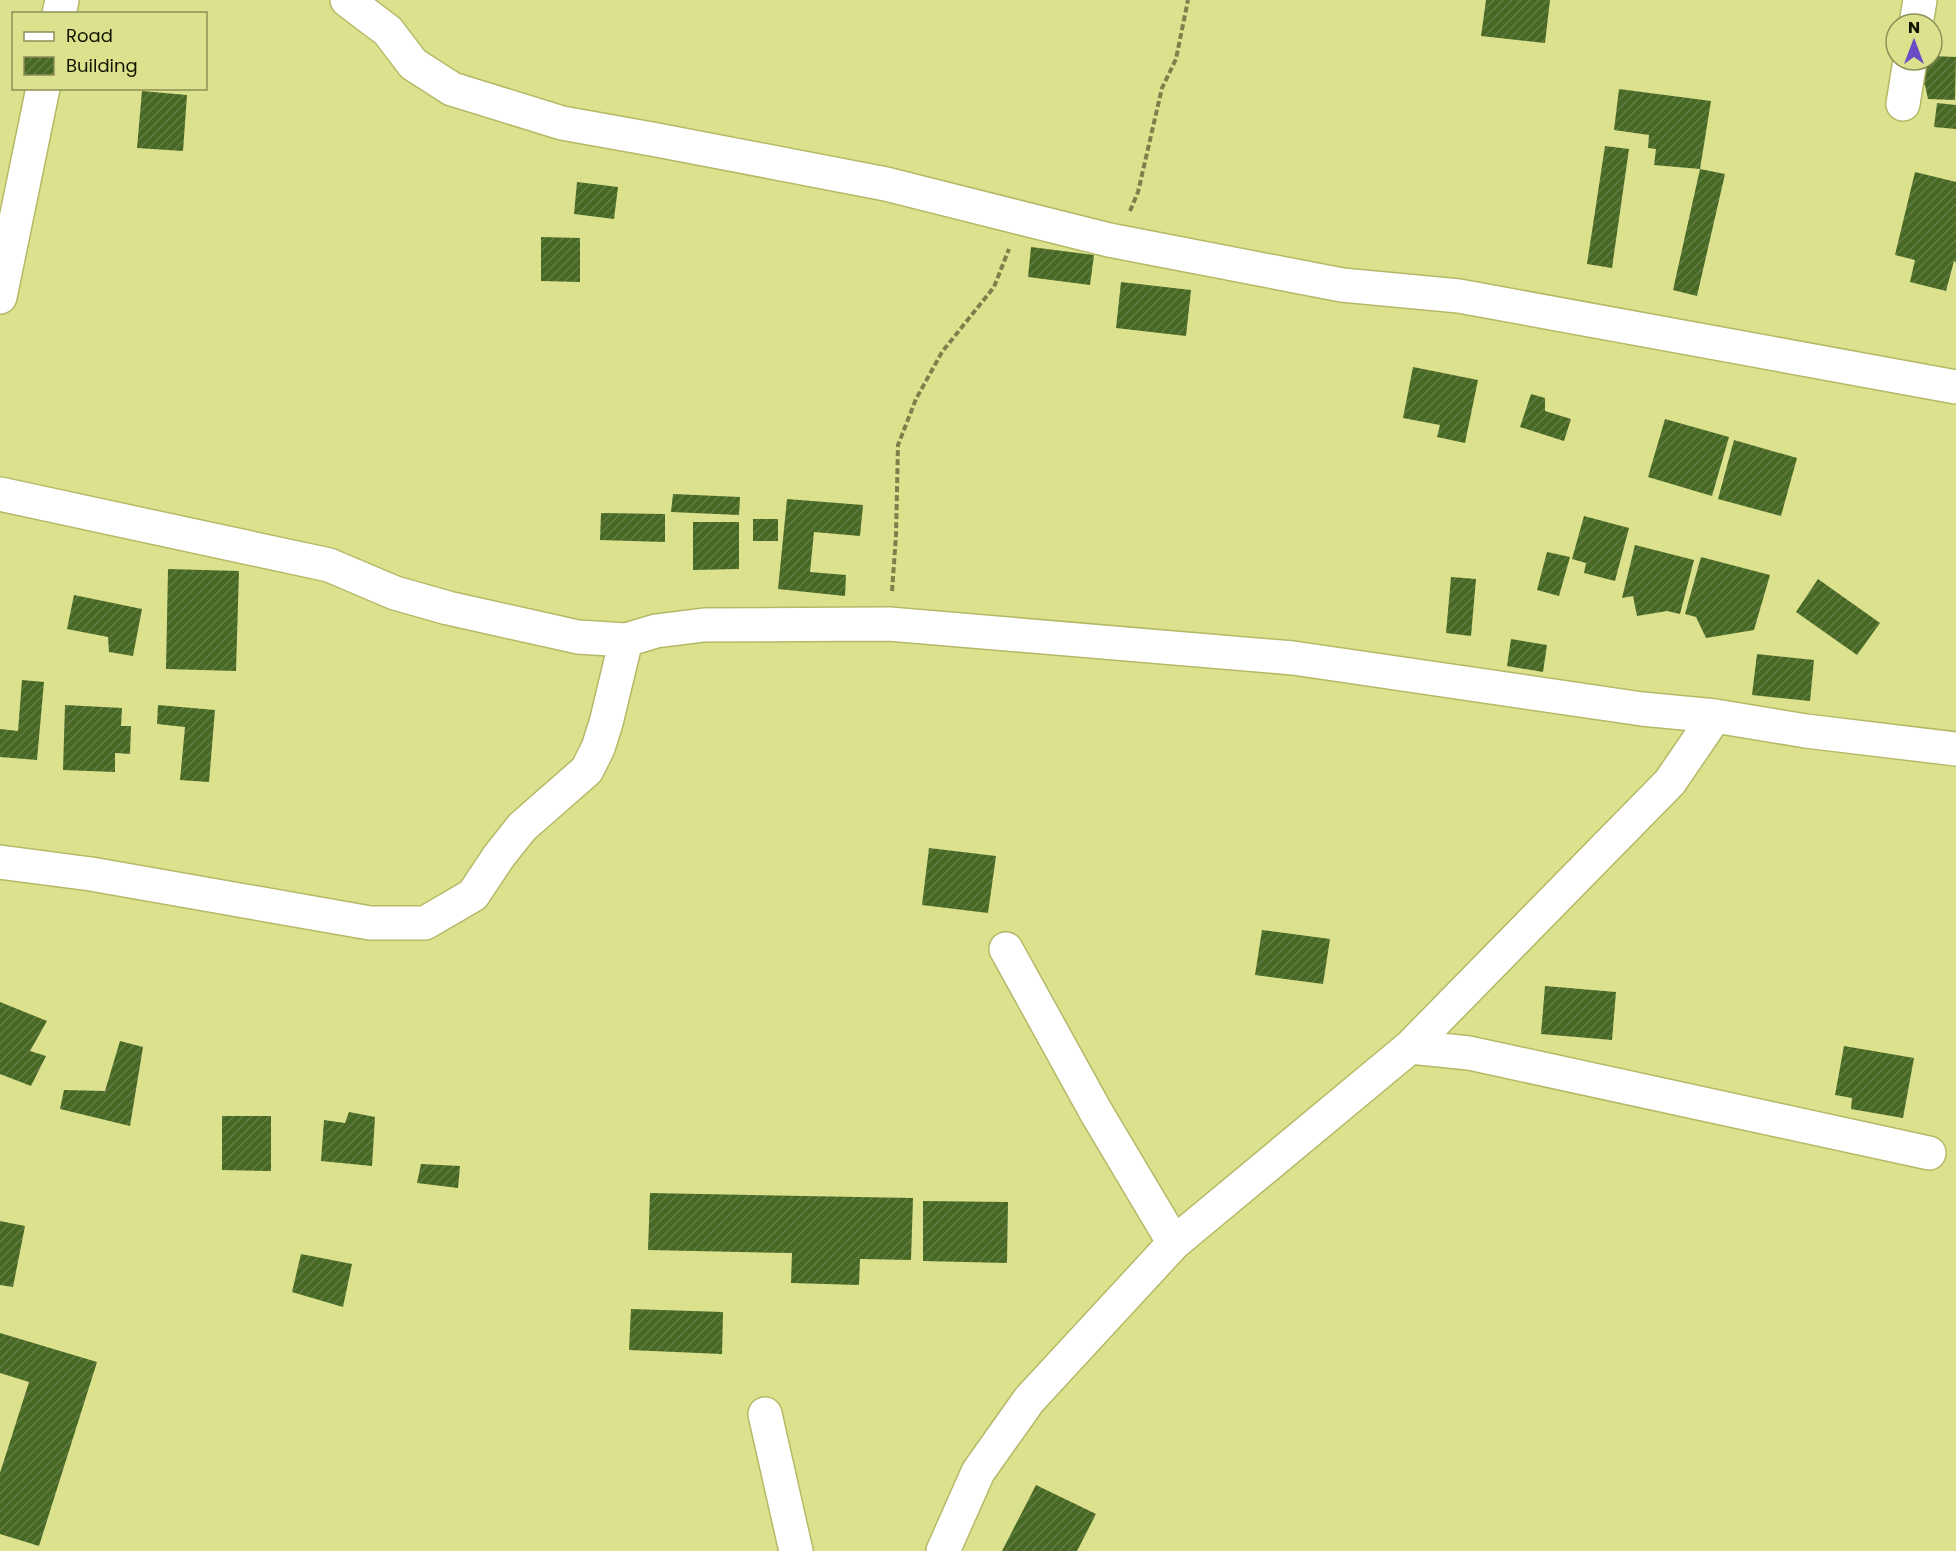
<svg xmlns="http://www.w3.org/2000/svg" width="1956" height="1551" font-family="Poppins,sans-serif">
<style>
.building{fill:url(#building-hatch)}
.lines{fill:none;stroke-linecap:round;stroke-linejoin:round}
.minor-casing{stroke:#b5b967;stroke-width:36}
.path{stroke:#7d804a;stroke-width:4;stroke-dasharray:6 3;stroke-linecap:butt}
.minor{stroke:#fff;stroke-width:33}
</style>
<defs>
<pattern id="building-hatch" width="6" height="6" patternUnits="userSpaceOnUse" patternTransform="scale(1.5)"><rect width="6" height="6" fill="#486924"/><path d="M-1 1l2-2M0 6l6-6M5 7l2-2" fill="none" stroke="#647d48"/></pattern>
</defs>
<rect width="100%" height="100%" fill="#dce18e"/>
<path class="building" d="M1486,0h64l-5,43 -64,-7z
M1932,56l24,1 -1,43 -27,-1 -3,-14 -10,-1 1,-24h16z
M1619,89l92,12 -11,68 -46,-4 2,-16 -8,-1 1,-13 -35,-5z
M142,91l45,4 -4,56 -46,-3z
M1937,103l19,2v24l-22,-2z
M1605,146l24,3 -17,119 -25,-4z
M1700,169l25,5 -28,122 -24,-6z
M1915,172l41,10v80l-2,-1 -8,30 -36,-9 5,-22 -20,-5z
M577,182l41,5 -4,32 -40,-5z
M541,237l39,1v44l-39,-1z
M1031,247l63,8 -4,30 -62,-8z
M1121,282l70,8 -5,46 -70,-8z
M1413,367l65,13 -13,63 -28,-6 3,-12 -37,-7z
M1531,394l14,4v13l26,8 -7,22 -44,-14z
M1665,419l64,18 -17,59 -64,-19z
M1734,440l63,18 -16,58 -63,-17z
M673,494l67,3 -1,18 -68,-3z
M787,499l76,6 -3,31 -46,-4 -4,40 36,3 -1,21 -67,-7z
M601,513l64,1v28l-65,-2z
M1584,516l45,12 -14,53 -31,-8 2,-10 -14,-4z
M753,519h25v22h-25z
M693,522h46v47l-46,1z
M1635,545l59,15 -14,54 -13,-3 -30,5 -4,-20 -11,2z
M1547,552l23,5 -11,39 -22,-6z
M1701,557l69,18 -16,55 -48,8 -10,-21 -11,-3z
M168,569l71,2 -3,100 -70,-2z
M1451,577l25,2 -5,57 -25,-3z
M1818,579l62,44 -23,32 -61,-43z
M74,595l68,14 -9,47 -24,-4 -1,-15 -41,-8z
M1511,639l36,6 -4,27 -36,-6z
M1757,654l57,6 -4,41 -58,-6z
M22,680l22,2 -7,78 -37,-3v-28l18,2z
M65,705l57,3 -1,18h10l-1,28 -15,-1v19l-52,-2z
M158,705l57,5 -6,72 -29,-2 5,-53 -28,-3z
M929,848l67,8 -8,57 -66,-8z
M1262,930l68,9 -7,45 -68,-9z
M1545,986l71,6 -4,48 -71,-6z
M0,1002l47,19 -17,30 16,5 -15,30 -31,-12z
M120,1041l23,6 -13,79 -70,-17 4,-19 41,1z
M1844,1046l70,12 -11,60 -52,-9 1,-11 -17,-3z
M349,1112l26,5 -3,49 -51,-5 3,-41 21,3z
M222,1116h49v55l-49,-1z
M421,1164l39,2 -2,22 -41,-5z
M650,1193l263,5 -2,62 -51,-1 -1,26 -68,-2 1,-30 -144,-3z
M923,1201l85,1 -1,61 -84,-2z
M0,1221l25,5 -12,61 -13,-2z
M301,1254l51,10 -9,43 -51,-15z
M631,1309l92,3 -1,42 -93,-4z
M0,1333l97,29 -58,184 -39,-12v-61l29,-91 -29,-9z
M1036,1485l60,29 -19,37h-75z"/>
<g class="lines">
<defs>
<path id="minor" d="M347,0l41,31 25,33 39,25 110,34 95,17 229,44 223,56 233,45 117,11 497,91
M59,14l3,-14
M1916,24l4,-24
M1903,104l7,-44
M0,297l43,-209
M0,494l329,71 66,28 53,15 130,29 48,3 30,-9 48,-6 185,-1 404,34 349,51 73,7 91,15 150,18
M0,862l91,12 279,49h55l48,-28 26,-39 23,-29 65,-57 11,-22 8,-25 20,-83
M1006,949l90,163 78,131
M1410,1047l59,6 460,100
M765,1414l31,137
M943,1551l35,-79 51,-72 145,-157 236,-196 260,-265 45,-66"/>
</defs>
<use href="#minor" class="minor-casing"/>
<path class="path" d="M1130,211l8,-19 24,-104 14,-29 12,-59
M892,591l4,-55 2,-91 18,-46 26,-47 52,-65 15,-38"/>
<use href="#minor" class="minor"/>
</g>
<rect x="12" y="12" width="195" height="78" fill="#dce18e" stroke="#8c8f55" stroke-width="1.5"/>
<rect x="24" y="32" width="30" height="9" fill="#ffffff" stroke="#8c8f55" stroke-width="1.5"/>
<text x="66" y="42" font-size="18" fill="#141500">Road</text>
<rect x="24" y="57" width="30" height="18" fill="url(#building-hatch)" stroke="#8c8f55" stroke-width="1.5"/>
<text x="66" y="72" font-size="18" fill="#141500">Building</text>
<g transform="translate(1914 42)"><circle r="28" fill="#dce18e" stroke="#8c8f55" stroke-width="1.5"/>
<path d="M0-4.5L10 22L0 15L-10 22Z" fill="#6c4cc5"/>
<text y="-9" font-size="16" font-weight="bold" text-anchor="middle" fill="#141500">N</text>
</g>
</svg>
